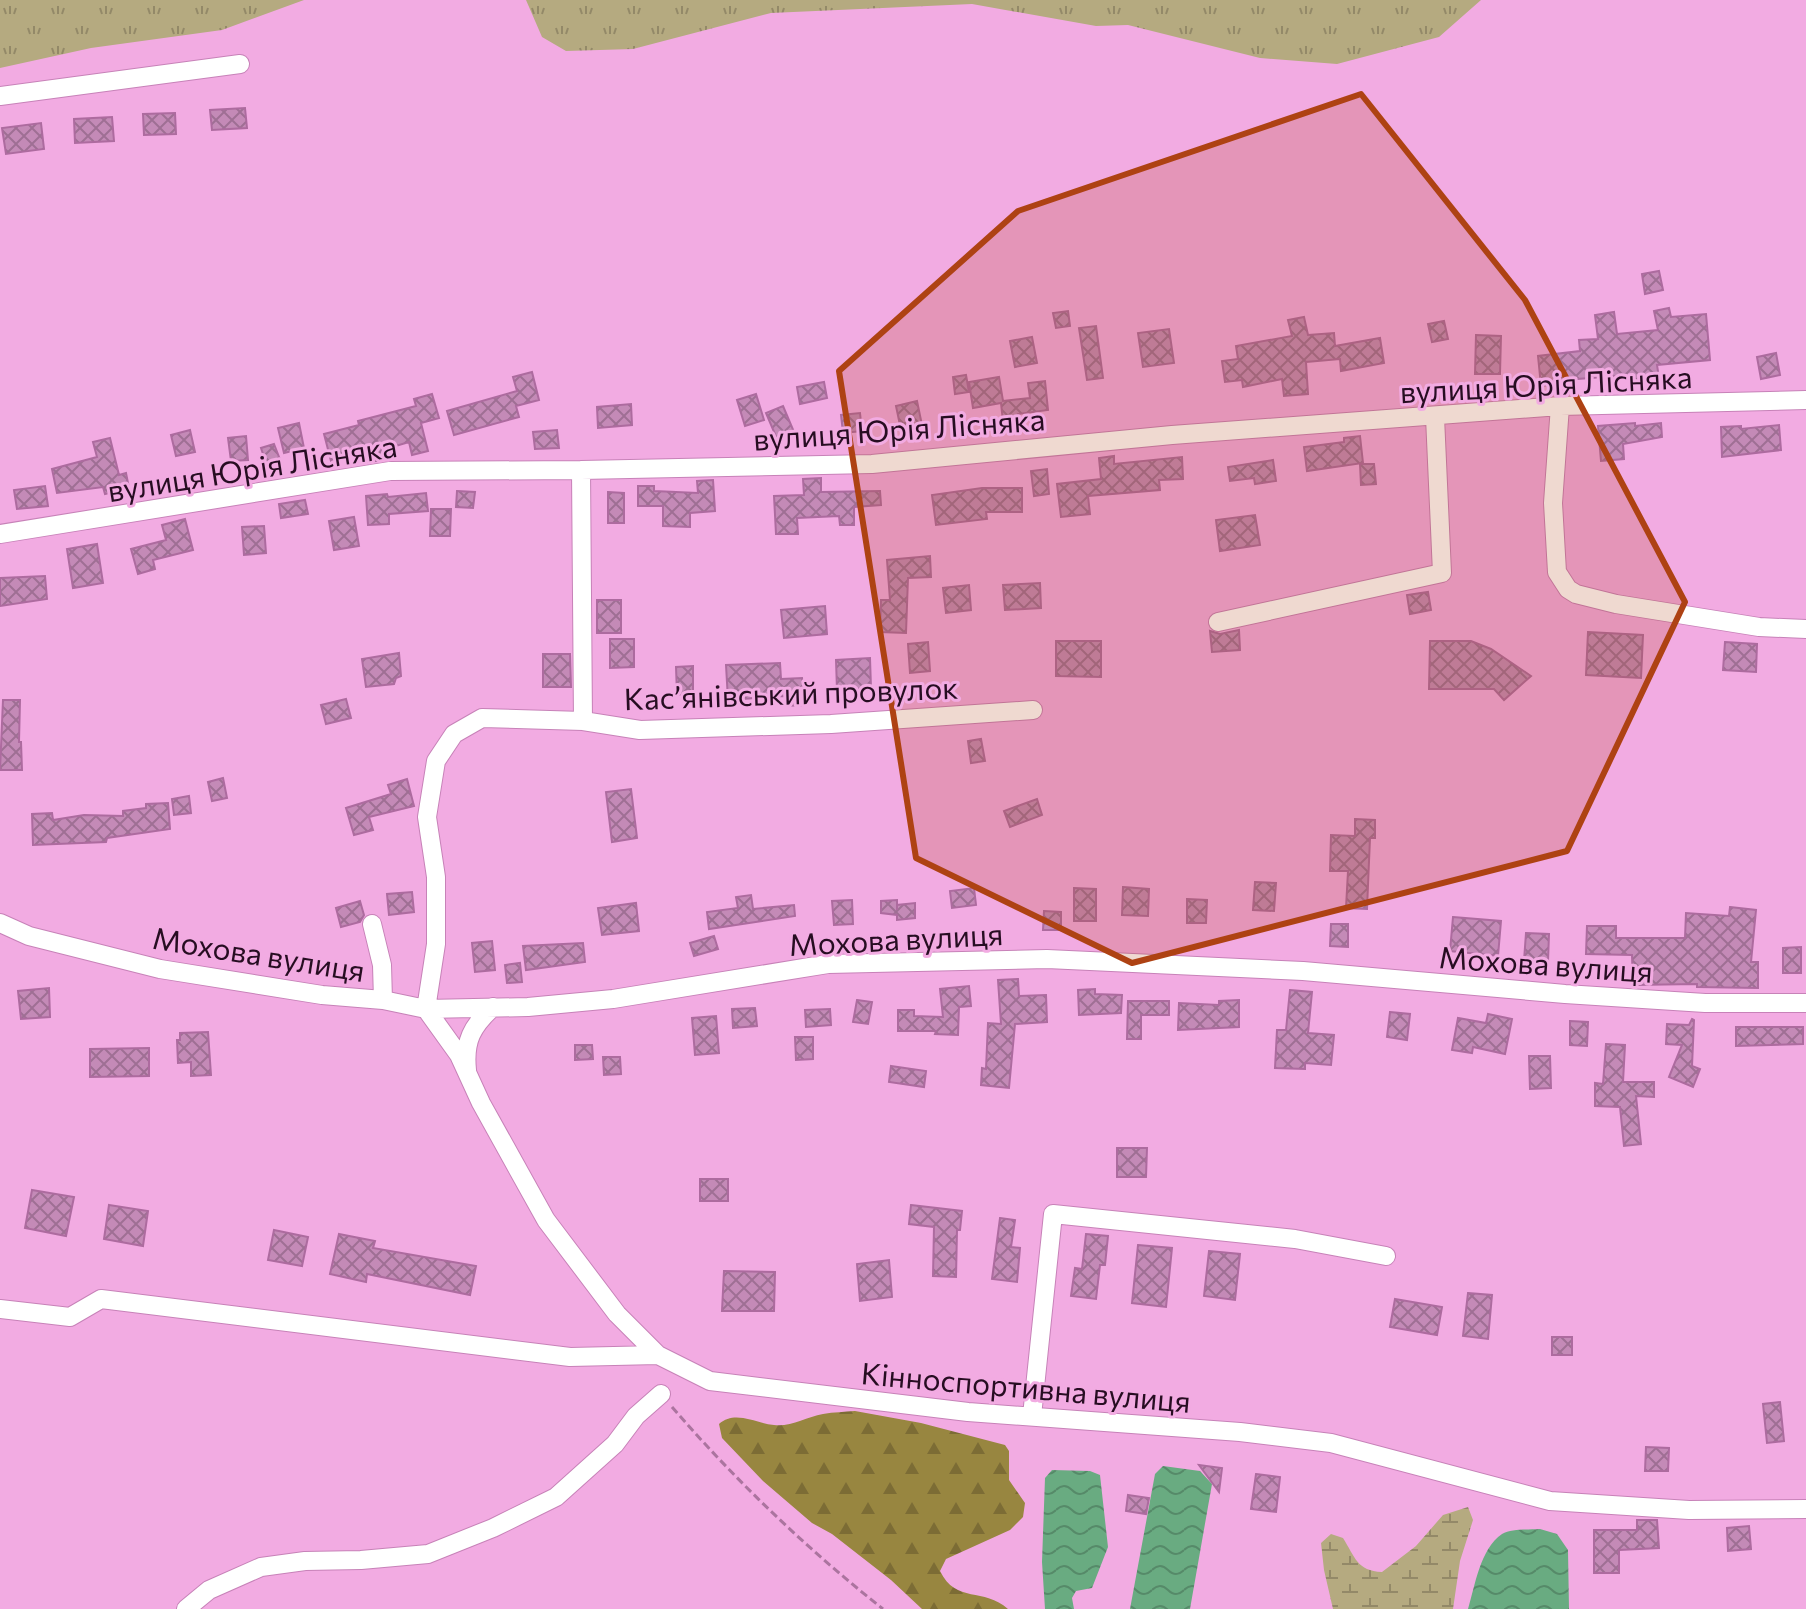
<svg xmlns="http://www.w3.org/2000/svg" width="1806" height="1609" font-family="Commissioner,sans-serif">
<style>
.grass{fill:url(#grass-tufts)}
.forest{fill:url(#forest-firs)}
.wetland{fill:url(#wetland-marsh)}
.water{fill:url(#water-waves)}
.building{fill:url(#building-cross-hatch);stroke:#ad6b9f;stroke-width:2}
.lines{fill:none;stroke-linecap:round;stroke-linejoin:round}
.minor-casing{stroke:#c782b8;stroke-width:20}
.path{stroke:#ab749f;stroke-width:3;stroke-dasharray:8 4;stroke-linecap:butt}
.minor{stroke:#fff;stroke-width:18}
.marked{fill:#ae4213;fill-opacity:0.2;stroke:#ae4213;stroke-width:6;stroke-linejoin:round}
.labels{text-anchor:middle;dominant-baseline:central;stroke-width:6;stroke-linejoin:round;paint-order:stroke}
.street-label{font-size:30px;fill:#270d22;stroke:#f2abe2}
</style>
<defs>
<pattern id="grass-tufts" width="24" height="20" patternUnits="userSpaceOnUse" patternTransform="scale(2)"><rect width="24" height="20" fill="#b5aa80"/><path d="M3 7l-1-3M5 7V3M7 7l1-3M15 17l-1-3M17 17v-4M19 17l1-3" fill="none" stroke="#938968"/></pattern>
<pattern id="forest-firs" width="22" height="20" patternUnits="userSpaceOnUse" patternTransform="scale(2)"><rect width="22" height="20" fill="#988640"/><path d="M5 1l3.5 6h-7zM16 11l3.5 6h-7z" fill="#7c6c35"/></pattern>
<pattern id="wetland-marsh" width="20" height="14" patternUnits="userSpaceOnUse" patternTransform="scale(2)"><rect width="20" height="14" fill="#b5aa80"/><path d="M1 5h8M5 5V1M11 12h8M15 12V8" fill="none" stroke="#938968"/></pattern>
<pattern id="water-waves" width="16" height="10" patternUnits="userSpaceOnUse" patternTransform="scale(2)"><rect width="16" height="10" fill="#69ab81"/><path d="M0 5q4-4 8 0t8 0" fill="none" stroke="#568a69"/></pattern>
<pattern id="building-cross-hatch" width="8" height="8" patternUnits="userSpaceOnUse" patternTransform="scale(2)"><rect width="8" height="8" fill="#c48ab7"/><path d="M0 0l8 8M0 8l8-8" fill="none" stroke="#9f6f94"/></pattern>
</defs>
<rect width="100%" height="100%" fill="#f2abe2"/>
<path class="grass" d="M0,0h304l-82,30 -131,18 -91,20z
M526,0h955l-42,37 -102,27 -77,-6 -132,-33 -32,1 -124,-22 -201,9 -138,36 -67,2 -24,-14z"/>
<path class="forest" d="M855,1411l66,12 84,22 4,6v29l16,23 -2,14 -13,13 -64,29 -6,12c16,33 44,16 68,38h-86l-31,-29 -59,-46 -20,-11 -49,-42 -41,-43 -3,-14c16,-14 36,-1 55,1 17,2 32,-8 49,-11 11,-2 21,-2 32,-3z"/>
<path class="wetland" d="M1468,1507l5,13 -13,41 -7,48h-120l-9,-39 -3,-27 10,-9 12,4c12,19 14,33 39,34l34,-26 27,-31z"/>
<path class="water" d="M1163,1466l37,5 12,13 -22,125h-60l25,-135z
M1052,1470l38,1 10,4 8,72 -16,41 -16,3 -4,7 2,11h-29l-3,-47 3,-84z
M1540,1529l17,5 11,16 1,59h-101c7,-23 12,-60 34,-75 10,-6 26,-4 38,-5z"/>
<path class="building" d="M245,108l2,20 -35,2 -2,-20z
M175,113l1,21 -32,1 -1,-21z
M112,117l2,24 -39,2 -1,-24z
M41,123l3,26 -38,5 -4,-26z
M1659,271l4,19 -18,4 -3,-20z
M1669,308l2,9 35,-3 4,46 -53,5 2,13 -28,3 -1,-6 -66,5v3l-23,3 -3,-30 42,-5 -1,-11 19,-1 -3,-24 19,-3 3,22 41,-4 -4,-19z
M1068,311l2,15 -14,2 -3,-15z
M1304,317l4,18 26,-2 1,13 45,-8 4,25 -43,8 -1,-12 -34,3 2,32 -24,2 -2,-17 -39,8 -1,-7 -17,2 -3,-21 16,-2 -2,-13 56,-10 -4,-16z
M1444,321l4,18 -16,3 -4,-18z
M1096,326l7,52 -16,2 -8,-52z
M1169,329l5,34 -31,4 -5,-34z
M1476,335l25,1 -1,38h-25z
M1032,337l5,26 -22,4 -5,-26z
M1776,353l4,22 -19,4 -4,-22z
M532,372l7,28 -23,6 3,11 -65,18 -7,-24 70,-20 -4,-14z
M966,375l3,17 -14,2 -2,-17z
M999,377l4,24 27,-3 -2,-15 17,-2 3,29 -30,4 1,6 -16,2 -2,-19 -28,5 -4,-26z
M824,382l3,16 -27,6 -3,-17z
M432,394l7,24 -18,5 7,28 -16,4 -3,-13 -27,8v10l-15,2 -1,-10 -35,9 -7,-27 35,-9 -1,-4 58,-15 -2,-7z
M756,394l8,26 -19,6 -8,-26z
M917,401l5,24 -21,5 -5,-24z
M631,404l1,21 -34,3 -1,-21z
M783,406l11,26 -17,7 -11,-26z
M860,413l2,18 -19,2 -2,-18z
M299,423l5,25 -20,5 -6,-25z
M1635,423v3l26,-3 1,14 -39,7 1,15 -23,2 -3,-35z
M1779,425l2,25 -59,7 -1,-30 20,-1v3z
M190,430l5,22 -19,4 -5,-21z
M557,430l2,18 -24,1 -2,-17z
M246,436l2,24 -17,1 -3,-23z
M1360,436l3,27 -56,8 -3,-24 40,-5v-4z
M110,438l9,37 7,-2 3,15 -24,6 -2,-7 -46,6 -5,-24 45,-12 -4,-15z
M274,444l7,18 -14,4 -6,-18z
M1114,456v8l68,-7 1,22 -24,1 1,10 -72,6 2,18 -29,3 -4,-33 44,-5 -2,-21z
M1273,460l3,21 -21,3 -1,-6 -24,3 -2,-14z
M1360,464h14l2,20 -15,1z
M1047,469l2,25 -15,2 -3,-25z
M821,478v14l59,-1 1,14 -27,2v18h-14l-1,-9 -42,2 1,16h-22l-2,-38 30,-1 -1,-16z
M713,480l2,31 -25,2v14l-27,-1v-20h-25v-20h16v5l44,2 -1,-12z
M45,486l3,20 -31,3 -3,-19z
M982,488h40v24h-36l1,7 -51,6 -4,-30z
M457,491l18,1 -2,16 -17,-1z
M608,492l16,1v30h-16z
M426,493l2,18 -39,3v10l-21,1 -2,-29 21,-2 1,3z
M305,500l3,14 -27,4 -2,-14z
M431,509h20l-1,27h-20z
M1255,515l5,30 -40,6 -4,-31z
M354,517l5,29 -25,4 -5,-29z
M185,519l8,31 -40,10 2,9 -17,5 -7,-25 35,-9 -4,-15z
M264,526l2,27 -22,2 -2,-28z
M97,544l6,39 -30,5 -6,-39z
M930,556l1,21 -23,1 -2,55 -26,-1 1,-32h9l-3,-40z
M45,576l2,23 -47,7v-28z
M1040,583l1,25 -36,2 -2,-25z
M969,585l2,25 -25,3 -3,-25z
M1428,592l3,18 -21,4 -3,-19z
M597,600h24v33h-24z
M825,606l2,28 -43,4 -3,-28z
M1239,630l1,20 -28,2 -2,-21 10,3z
M1588,632l55,3 -2,43 -55,-3z
M610,639h24v28l-24,1z
M1056,641h45v36l-45,-1z
M1430,641h41l20,8 40,27 -27,24 -10,-11h-65z
M928,642l2,29 -20,2 -2,-29z
M1725,642l32,2 -1,28 -33,-2z
M399,653l2,23 -5,2 -2,6 -28,3 -4,-28z
M543,654h27l1,33h-28z
M870,658l1,30 -34,2 -1,-30z
M780,663l1,16 21,-1 3,27 -20,1v-10l-57,4 -2,-35z
M693,666v28l-16,1 -1,-28z
M346,699l5,19 -25,6 -5,-19z
M3,700h17l-1,42h2l1,28h-22z
M981,739l4,22 -14,2 -3,-22z
M223,778l4,20 -15,3 -4,-19z
M407,779l7,27 -45,11 4,13 -19,5 -8,-27 45,-14 -3,-9z
M631,789l6,49 -25,4 -6,-50z
M189,796l2,17 -17,2 -2,-16z
M1037,799l5,16 -32,12 -6,-16z
M168,803l2,26 -63,9 -1,4 -73,3 -1,-31 20,-1 1,7 31,-5 39,1v-5l23,-3v-4z
M1355,819l20,1v18h-5l-3,71 -21,-1 2,-37h-18l1,-36 24,1z
M1255,882l21,1 -2,28 -21,-1z
M1123,887l26,2 -1,27 -26,-1z
M974,888l2,17 -24,3 -2,-17z
M1074,888l22,1v32h-22z
M412,892l2,20 -25,3 -2,-21z
M751,895l2,14 41,-4 1,11 -86,13 -2,-17 31,-4 -2,-11z
M1187,899l20,1 -1,23h-19z
M852,900l1,24 -19,1 -2,-24z
M897,900v10v-5l18,-2v15l-18,2v-5l-16,-2v-12z
M360,901l4,14 -4,7 -19,5 -5,-19z
M636,903l3,28 -37,4 -4,-27z
M1730,907l26,3 -5,52h7v26l-61,-1v-3l-64,1 -1,-30 -46,-1 1,-28h29v12h69l1,-25 43,3z
M1044,911l17,1v18h-18z
M1453,917l48,4 -3,35 -48,-5z
M1331,924h17v23l-18,-1z
M1526,933l23,1 -1,28 -24,-1z
M714,936l4,13 -24,7 -4,-13z
M492,941l3,29 -20,2 -3,-29z
M583,943l2,19 -59,8 -3,-24z
M1801,947v26h-18v-25z
M520,963l2,19 -15,1 -2,-18z
M1018,979l1,17 27,-1 1,27 -32,2 -6,64 -28,-3 1,-17 4,1 2,-46 13,1 -3,-44z
M969,986l2,20 -12,1 -1,28 -23,-1 1,-3h-38v-21h16v6l29,1 -3,-28z
M49,988l1,29 -29,2 -3,-28z
M1095,989v5l27,1 -1,18 -42,2 -1,-25z
M1290,990l22,2 -4,41 26,2 -3,30 -26,-2v6l-30,-1 2,-38h9z
M857,1000l15,2 -4,22 -15,-2z
M1239,1000v27l-61,3 1,-27 40,2v-4z
M1128,1001h41v14h-28v24h-14z
M755,1008l2,18 -24,2 -1,-19z
M830,1009l1,16 -25,2 -1,-17z
M1390,1012l20,2 -3,26 -20,-3z
M1488,1014l24,5 -7,35 -32,-7 -1,6 -20,-3 6,-32 28,5z
M716,1016l3,37 -24,2 -3,-37z
M1692,1019l2,1 -2,46 8,3 -7,18 -24,-10 13,-32 -16,-1 1,-20 22,1z
M1570,1021l18,1 -1,24 -17,-1z
M1736,1027h67v17l-67,2z
M208,1032l3,43 -20,1v-14l-13,1 -1,-23h3v-7z
M795,1037h18v22l-17,1z
M1606,1044l19,1 -2,37h31v15l-18,-1 5,48 -17,2 -4,-39 -25,-1v-23l8,1z
M575,1045h17l1,14 -18,1z
M149,1048v28l-59,1v-28z
M1529,1056h21l1,32 -21,1z
M603,1057h17l1,17 -17,1z
M891,1066l35,5 -2,16 -35,-5z
M1117,1148h30l-1,29h-29z
M700,1179h28v22h-28z
M32,1190l42,7 -8,39 -41,-8z
M109,1205l39,6 -5,35 -39,-7z
M911,1205l51,6 -2,19h-3l-1,47 -23,-1 1,-49 -25,-3z
M1000,1218l15,2 -4,27 9,1 -3,34 -25,-3z
M274,1230l34,7 -6,29 -34,-6z
M339,1234l36,7 -2,7 103,18 -6,29 -103,-21 -1,8 -36,-8z
M1086,1234l22,2 -3,29h-5l-4,34 -25,-3 4,-28 7,1z
M1138,1245l34,3 -6,59 -34,-4z
M1209,1251l31,3 -5,46 -31,-4z
M889,1260l3,37 -32,4 -3,-37z
M724,1271l51,1 -1,39h-52z
M1468,1293l24,2 -4,44 -25,-3z
M1395,1299l47,8 -5,28 -47,-8z
M1552,1337h20v18h-20z
M1780,1402l4,39 -17,2 -4,-39z
M1646,1447l23,1 -1,23h-23z
M1199,1465l23,3 -3,24z
M1256,1474l24,3 -4,35 -25,-3z
M1128,1495l21,3 -3,16 -20,-3z
M1637,1520h20l2,28 -40,2v23h-25v-43h43z
M1749,1526l2,23 -23,2 -1,-23z"/>
<g class="lines">
<defs>
<path id="minor" d="M0,96l240,-32
M1560,406l-7,97 4,69 11,17 8,5 40,10 143,23 47,2
M581,470l2,251
M0,534l390,-63 191,-1 291,-6 300,-29 388,-29 246,-6
M1218,622l224,-49 -7,-156
M1033,710l-202,14 -191,6 -57,-9 -101,-3 -28,16 -18,27 -9,56 9,60v67l-10,65 33,46 22,48 65,117 71,94 41,41 52,26 258,31 272,20 91,11 219,58 139,9 117,-1
M0,923l29,13 131,33 162,26 61,5 43,9 102,-2 85,-8 215,-35 219,-5 256,12 262,23 140,9h101
M372,924l10,41 1,35
M467,1070c-3,-29 5,-44 26,-63
M0,1309l70,8 31,-18 469,58 88,-2
M1032,1416l21,-202 242,25 91,17
M186,1609l23,-19 52,-23 44,-6 56,-1 67,-6 65,-26 63,-31 59,-53 21,-28 25,-22"/>
</defs>
<use href="#minor" class="minor-casing"/>
<path class="path" d="M672,1407c64,74 134,141 211,202"/>
<use href="#minor" class="minor"/>
</g>
<path class="marked" d="M1361,94l164,206 160,302 -118,249 -435,112 -216,-105 -77,-487 179,-160z"/>
<g class="labels">
<g class="street-label">
<text transform="translate(1546 383) rotate(-3)">вулиця Юрія Лісняка</text>
<text transform="translate(899 428) rotate(-4)">вулиця Юрія Лісняка</text>
<text transform="translate(252 467) rotate(-9)">вулиця Юрія Лісняка</text>
<text transform="translate(791 692) rotate(-2)">Касʼянівський провулок</text>
<text transform="translate(896 938) rotate(-3)">Мохова вулиця</text>
<text transform="translate(259 953) rotate(9)">Мохова вулиця</text>
<text transform="translate(1546 963) rotate(4)">Мохова вулиця</text>
<text transform="translate(1026 1386) rotate(5)">Кінноспортивна вулиця</text>
</g>
</g>
</svg>
